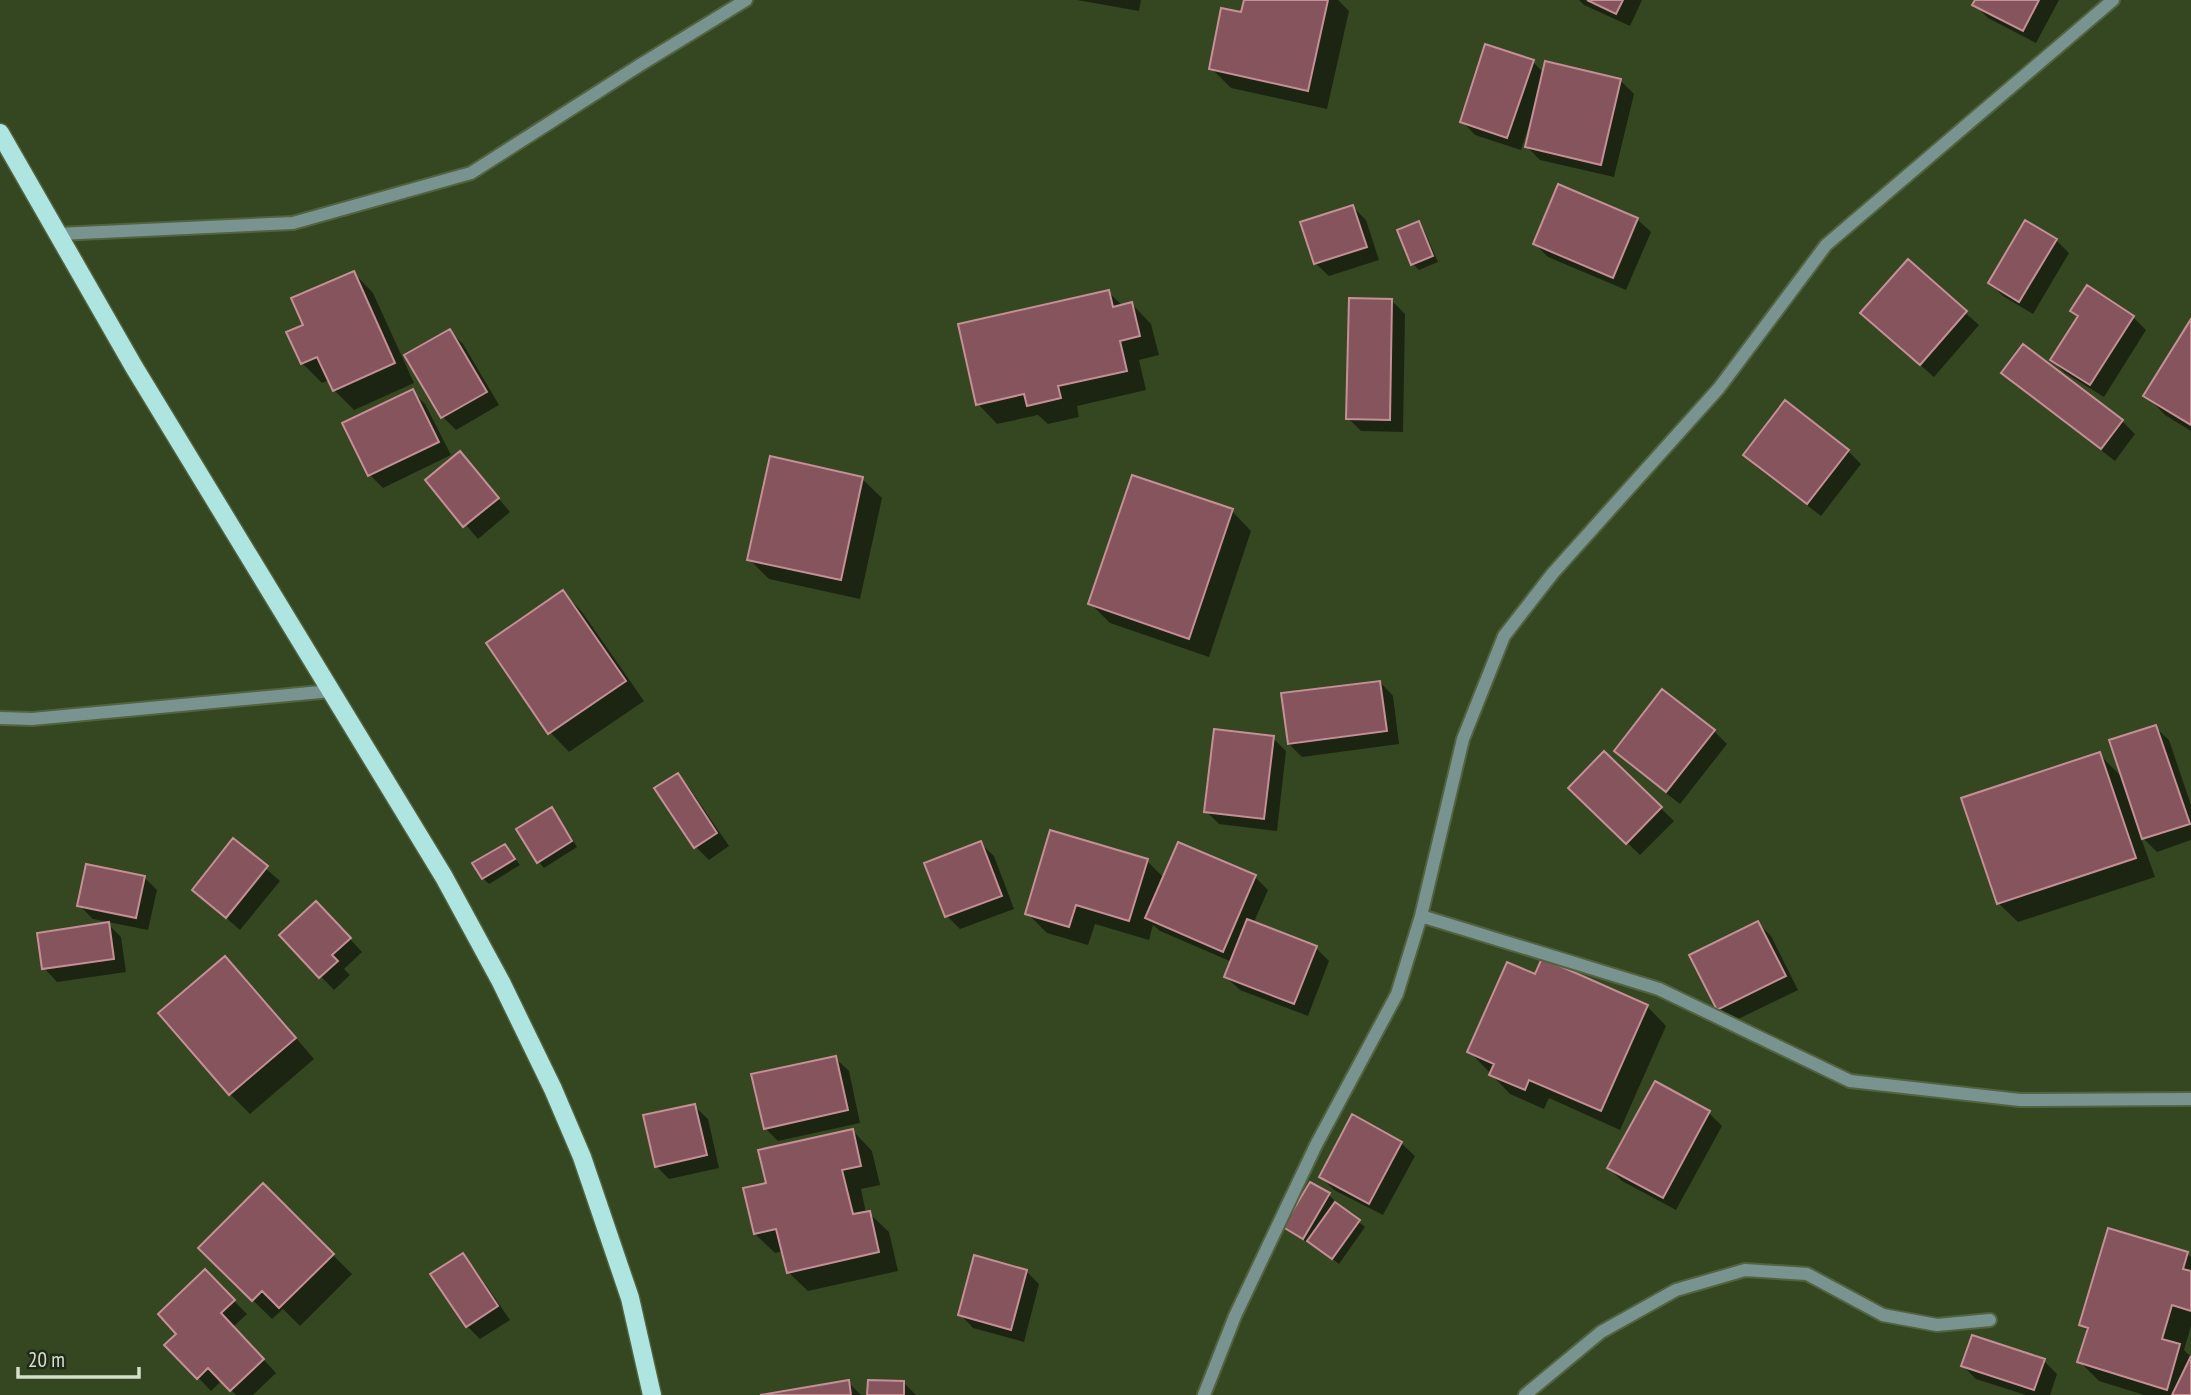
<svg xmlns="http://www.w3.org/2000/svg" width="2191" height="1395" font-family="'PT Sans Narrow',sans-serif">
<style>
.shadow{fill:#0007}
.building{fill:#85545c;stroke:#c58f96;stroke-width:2}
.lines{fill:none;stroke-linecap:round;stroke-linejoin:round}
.minor-casing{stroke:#52633f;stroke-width:16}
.major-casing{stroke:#52633f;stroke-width:21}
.minor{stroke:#799391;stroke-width:12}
.major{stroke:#aee5e0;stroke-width:18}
</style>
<rect width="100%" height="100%" fill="#354720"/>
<path class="shadow" d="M1077,0h64l-2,11z
M1246,0h92l11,11 -22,98 -96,-21 -20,-20 32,-53z
M1579,0h63l-12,26 -46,-21z
M1977,0h82l-23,43 -48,-25 -13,-13z
M1533,62l11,11 76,7 14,14 -20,83 -74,-17 -13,-13 6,-25h-3l-9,28 -46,-15 -13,-14z
M1353,207l13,13 13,40 -50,16 -14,-13z
M1637,219l14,13 -25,58 -78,-33 -13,-13z
M1418,223l6,7 14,32 -19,8 -6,-6z
M2056,240l13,13 -36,61 -30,-18 -13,-13z
M1908,262l71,63 -45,52 -59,-51z
M354,273l19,20 41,90 -60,27 -20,-20 -5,-10 -7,3 -20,-20z
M1108,292l15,14 9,-2 19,20 8,31 -20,5 7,30 -69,16 2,11 -31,7 -10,-9 -41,9 -19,-20z
M1392,301l13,13 -2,118 -42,-1 -13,-13z
M2072,310l61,7 13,13 -42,67 -39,-24 -13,-13 27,-43z
M2191,322v109l-26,-16 -19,-20z
M449,331l14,13 36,61 -43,25 -13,-13z
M2004,372l118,49 13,13 -20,27 -98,-76z
M412,391l13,13 26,51 -68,33 -13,-13z
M1848,451l13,13 -40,52 -63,-48 -13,-13z
M460,453l50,59 -32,27 -51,-59z
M862,479l20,19 -22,101 -91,-20 -20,-20z
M1232,511l19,20 -42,126 -99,-34 -20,-20z
M563,592l19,20 62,89 -75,51 -19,-20z
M1380,682l13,14 6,48 -97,13 -13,-13z
M2155,727l14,13 22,65v35l-34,12 -17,-17 15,42 -137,45 -20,-19 101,-149 25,25z
M1714,731l13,13 -47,60 -51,-40 -13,-13z
M1273,738l13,13 -9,80 -58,-7 -13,-13z
M1604,753l70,68 -34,34 -69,-67z
M677,775l13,14 39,57 -20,14 -13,-13z
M552,810l6,6 19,31 -33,21 -6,-7z
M233,840l47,41 -40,49 -46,-40z
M980,843l14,13 20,53 -54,20 -13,-13z
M505,846l15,19 -31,19 -6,-6z
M1147,861l17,17 91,-1 13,13 -15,34 63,24 13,13 -21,55 -68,-26 -14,-13 6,-15 -72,-31 -7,-6 -4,15 -54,-16 -7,21 -41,-12 -20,-20z
M144,877l13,13 -9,40 -55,-11 -14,-14z
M329,916l33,36 -18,17 6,6 -16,15 -53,-55z
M1758,923l13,13 27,54 -66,32 -14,-13z
M108,924l13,13 5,35 -69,10 -13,-14z
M225,959l20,19 69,81 -64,55 -20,-20 -69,-81z
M1536,977l111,29 19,20 -46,104 -71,-32 -5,11 -34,-15 -40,-42z
M835,1058l14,13 11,52 -82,18 -13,-13z
M694,1106l14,13 11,49 -50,11 -13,-13z
M1709,1113l13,13 -46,84 -54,-29 -13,-13z
M1353,1117l48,26 14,13 -32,59 -49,-25 -13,-13z
M853,1131l19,20 8,34 -19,4 5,24h3l20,19 9,39 -90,20 -20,-19 -5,-21 -8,2 -20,-19 13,-50z
M263,1186l89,88 -52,52 -17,-17 -11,10 -72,-71z
M1329,1195l6,6 -1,2 31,24 -26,37 -28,-22 -1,2 -25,-17z
M2187,1254l4,3v69l-7,24 7,7v38h-47l-45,-14 -20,-20 9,-29 -7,-7z
M462,1256l13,13 35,51 -30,19 -13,-13z
M1026,1271l13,13 -15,58 -51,-14 -13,-14z
M218,1285l29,29 -14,13 43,46 -23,22h-17l-14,-15 -11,11 -44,-46 12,-11z
M2044,1361l13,13 -7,21h-24l-50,-16 -13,-13z
M848,1382l13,13h-91z
M904,1383l12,12h-47z"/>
<path class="building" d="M1244,0h84l-20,91 -99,-22 12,-61 20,4z
M1587,0h36l-7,14z
M1975,0h64l-16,31 -51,-26z
M1485,44l49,16 -27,78 -47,-16z
M1545,61l76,18 -20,86 -76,-18z
M1558,184l80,34 -25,60 -80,-34z
M1353,205l14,42 -53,17 -14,-42z
M2025,220l32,19 -38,63 -31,-19z
M1419,221l14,35 -22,9 -14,-35z
M1908,259l59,52 -47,54 -60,-52z
M354,271l41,92 -62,28 -16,-34 -16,7 -15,-32 17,-7 -12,-27z
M2087,285l47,31 -44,69 -40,-25 28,-44 -8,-5z
M1109,290l4,17 19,-5 8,34 -20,5 7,30 -69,15 3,12 -34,8 -3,-12 -48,11 -18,-81z
M1349,298l43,1 -2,121 -44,-1z
M2191,319v106l-48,-29z
M450,329l37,63 -46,26 -37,-63z
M2023,344l100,76 -22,29 -100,-76z
M413,389l26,53 -71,34 -26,-53z
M1785,400l64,50 -42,54 -64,-49z
M460,451l39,47 -36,29 -38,-47z
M770,456l93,21 -22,103 -94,-20z
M1132,475l101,34 -44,130 -101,-35z
M563,590l63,91 -78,53 -62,-91z
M1380,681l7,50 -99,13 -7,-51z
M1662,689l53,41 -49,62 -52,-41z
M2156,725l34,99 -48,15 -33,-99z
M1214,729l60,7 -10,83 -60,-7z
M1604,751l58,56 -36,37 -58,-56z
M2100,752l36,106 -139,46 -36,-106z
M678,773l39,60 -23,15 -40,-60z
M552,807l20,34 -35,22 -21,-34z
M1050,830l98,29 -19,62 -53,-16 -7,22 -44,-13z
M233,838l35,28 -42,52 -34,-28z
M981,841l21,55 -57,21 -21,-54z
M1178,842l78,33 -33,77 -78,-34z
M505,844l10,15 -33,20 -10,-16z
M86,864l59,12 -9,42 -59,-12z
M316,901l35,37 -19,17 6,6 -19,17 -40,-43z
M1247,919l70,27 -23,58 -70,-27z
M1758,921l28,55 -69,34 -28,-55z
M109,922l5,37 -72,10 -5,-36z
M225,956l71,82 -67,57 -71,-82z
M1542,958l106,47 -47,106 -72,-31 -4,10 -36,-15 5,-11 -27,-12 40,-90 28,12z
M836,1056l12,54 -84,19 -13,-55z
M1655,1081l55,30 -47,87 -56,-30z
M695,1104l12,51 -52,12 -12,-52z
M1352,1114l50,28 -33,62 -50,-27z
M853,1129l8,37 -19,4 11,44 17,-3 9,41 -92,21 -11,-44 -22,5 -11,-46 23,-5 -8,-33z
M1310,1182l20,11 -27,46 -20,-12z
M263,1183l71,71 -55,54 -17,-17 -10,10 -54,-53z
M1335,1202l25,18 -28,39 -25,-18z
M2108,1228l80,24 -5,17 8,2v40l-19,-6 -10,34 18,5 -13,46 -90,-28 11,-34 -9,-3z
M463,1253l35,53 -32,21 -36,-53z
M974,1255l53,15 -16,60 -53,-15z
M205,1269l30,31 -14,13 43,46 -34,32 -22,-23 -11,11 -33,-34 12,-11 -18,-20z
M1972,1335l73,24 -11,31 -73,-24z
M2191,1356v39h-19z
M849,1380l2,15h-91z
M868,1380l36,1v14h-37z"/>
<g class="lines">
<defs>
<path id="minor" d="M59,234l234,-11 178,-50 169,-108 106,-65
M0,718l32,1 299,-28
M1421,916l238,73 191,92 170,19 171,-1
M1204,1395l31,-79 81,-171 81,-151 24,-78 42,-177 41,-103 49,-63 166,-185 107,-143 287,-245
M1525,1395l76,-63 75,-42 69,-20 62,4 76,41 54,10 53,-5"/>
<path id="major" d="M0,133l134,234 310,510 57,105 52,107 29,68 48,141 22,97"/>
</defs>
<use href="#minor" class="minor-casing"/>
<use href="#major" class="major-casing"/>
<use href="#minor" class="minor"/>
<use href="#major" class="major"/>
</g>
<path d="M18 1367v10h121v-10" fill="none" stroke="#d4e0ca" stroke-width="3.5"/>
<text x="28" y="1367" font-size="21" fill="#d4e0ca" stroke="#222a19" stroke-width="5" paint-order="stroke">20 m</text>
</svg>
